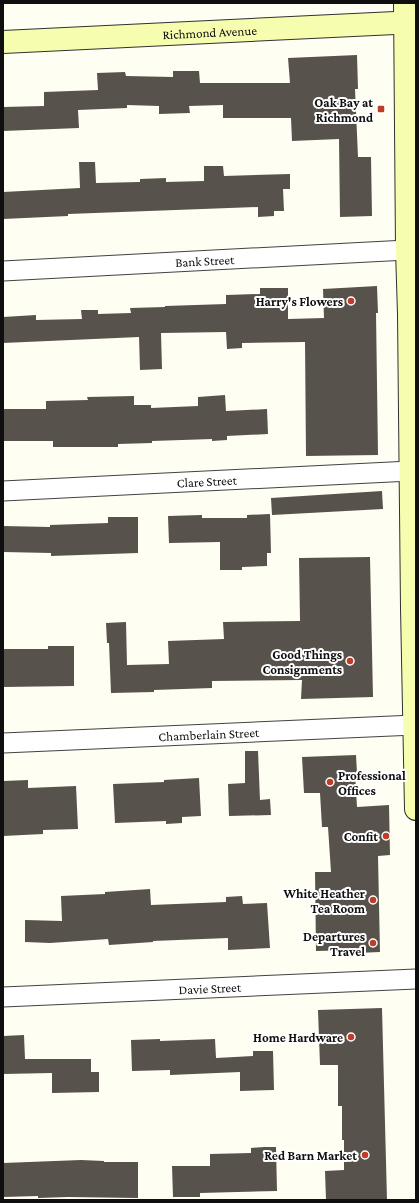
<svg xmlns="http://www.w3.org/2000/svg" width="419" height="1203" font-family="'Crimson Pro',serif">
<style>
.building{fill:#58524c}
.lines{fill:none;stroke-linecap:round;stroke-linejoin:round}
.minor-casing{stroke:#424242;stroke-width:21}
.secondary-casing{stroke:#313131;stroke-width:24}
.minor{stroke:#fff;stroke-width:19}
.secondary{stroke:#f7fdaf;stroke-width:22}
.poi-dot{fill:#bc3e2a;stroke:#fff;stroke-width:1.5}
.labels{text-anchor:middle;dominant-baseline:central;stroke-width:4;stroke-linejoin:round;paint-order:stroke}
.street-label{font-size:13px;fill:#0f0f0f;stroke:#fff}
.poi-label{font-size:13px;font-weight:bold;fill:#0f0f0f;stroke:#fff;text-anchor:end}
</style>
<rect width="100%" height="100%" fill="#fffef2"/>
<path class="building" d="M357,55l1,34h-3l3,68h13l1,59 -32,1 -1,-78 -47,2 -1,-23h-68v-13l-34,1 1,7 -31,1v-8l-32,-1v3l-49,2 1,18 -76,3v-24l41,-1v-14l54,-2 -1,-17 28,-1 1,4 47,1v-6h26l1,12h90l-2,-25z
M79,162h16l1,21 44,-1v-3l26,-1v4l38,-1v-15h19l1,10 66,-2v15h-7l1,22h-10v5l-16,1v-10l-190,7v2l-65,3v-27l77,-4z
M377,286l1,27h-2l2,142 -72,1 -1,-114 -63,1v5l-15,1 -1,-17 -65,1 1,36 -22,1 -1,-33 -136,6v-26l33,-2v5l46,-1 -1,-9h17v4l33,-1 -1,-5 35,-1v-1l61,-2v-9l34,-1v-6h28v31l36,-1 -1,-29z
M225,395l1,16 41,-2 1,25 -41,2v4l-15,1v-2l-60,2v2l-34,1v3h-65v-6h-49v-32h42v-8l42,-1 -1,-3 47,-1v9h17v3l47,-2v-9z
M382,491l1,18 -111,6 -1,-17z
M270,514l1,39h-4v13l-25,1v3h-22v-28l-51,1 -1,-27 34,-1v3h45v-3z
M108,517h30v36l-87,3v-3l-48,-1v-26l47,1v-2l58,-2z
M370,557l3,140 -72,2 1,-19 -90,1v7l-58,2v2l-43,1 -2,-50h-2l-1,-20 20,-1 1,43 42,-1 -1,-23 56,-2 -1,-17 77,-1 -1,-63z
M48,646h26v40l-71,1v-38h45z
M245,751h13l2,49 10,-1 1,16 -42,1 -1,-32 17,-1z
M356,755l1,18h-2l2,34 32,-2 1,50 -12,1 2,96 -23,1v-3l-41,1 -1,-79h16l-3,-45h-6l-2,-34h-16l-2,-36z
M199,778l2,38 -19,1v6l-16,1v-3l-51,2 -2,-39 51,-2v-2z
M28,780v8l48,-2 2,43 -35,1v4l-40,2v-50h1v-5z
M150,889l1,16 75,-3v-5l16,-1 1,8 24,-1 3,45 -42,2v-12l-75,3v1l-44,3 -1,-6 -58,4 -25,-1v-22l37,1 -1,-25 44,-2v-2z
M382,1008l5,192h-61l-1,-29 19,-1v-30h-2v-34h-4v-41h-18l-2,-55z
M24,1035l1,24h66v13h8v20l-47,1v-20l-49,1v-38z
M160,1039v2l55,-2 1,19 37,-2v-5h20l1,39 -34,1v-19l-70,3v-5l-38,1 -1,-31z
M264,1147h12l1,44 -77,2v4h-27l-1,-31h38v-12l41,-1v-5z
M81,1160l23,1v1h34v36l-70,-1 -30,1v-2l-35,1v-34z"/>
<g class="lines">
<defs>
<g id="minor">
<path id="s1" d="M3,271l404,-21"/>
<path id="s2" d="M3,491l408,-20"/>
<path id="s3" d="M3,743l412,-18"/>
<path id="s4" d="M3,997l413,-18"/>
</g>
<g id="secondary">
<path d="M405,3l2,247 2,64 3,294 4,201"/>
<path id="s5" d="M3,42l413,-20"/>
</g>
</defs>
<use href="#minor" class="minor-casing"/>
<use href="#secondary" class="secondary-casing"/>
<use href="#minor" class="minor"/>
<use href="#secondary" class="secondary"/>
</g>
<g class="poi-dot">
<rect x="377" y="105" width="8" height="8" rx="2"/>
<circle cx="351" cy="301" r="4"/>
<circle cx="350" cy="661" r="4"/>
<circle cx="330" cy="782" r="4"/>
<circle cx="386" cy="836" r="4"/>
<circle cx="373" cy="900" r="4"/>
<circle cx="373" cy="943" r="4"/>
<circle cx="351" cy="1037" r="4"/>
<circle cx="365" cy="1155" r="4"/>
</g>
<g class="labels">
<g class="street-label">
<text stroke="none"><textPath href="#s5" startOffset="207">Richmond Avenue</textPath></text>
<text stroke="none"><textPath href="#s1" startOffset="202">Bank Street</textPath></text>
<text stroke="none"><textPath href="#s2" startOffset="204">Clare Street</textPath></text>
<text stroke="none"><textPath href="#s3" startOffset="206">Chamberlain Street</textPath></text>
<text stroke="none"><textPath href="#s4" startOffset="207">Davie Street</textPath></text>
</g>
<g class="poi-label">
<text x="373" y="102">Oak Bay at<tspan x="373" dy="15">Richmond</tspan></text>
<text x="343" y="301">Harry's Flowers</text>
<text x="342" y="654">Good Things<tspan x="342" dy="15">Consignments</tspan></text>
<text x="338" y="775" text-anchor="start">Professional<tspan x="338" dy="15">Offices</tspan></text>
<text x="378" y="836">Confit</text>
<text x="365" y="893">White Heather<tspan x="365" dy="15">Tea Room</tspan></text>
<text x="365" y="936">Departures<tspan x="365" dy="15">Travel</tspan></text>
<text x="343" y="1037">Home Hardware</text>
<text x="357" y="1155">Red Barn Market</text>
</g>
</g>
<rect width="419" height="1203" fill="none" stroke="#0f0f0f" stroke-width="8"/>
</svg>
